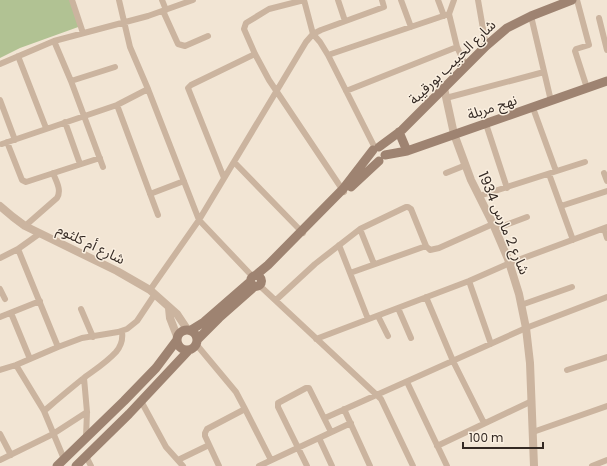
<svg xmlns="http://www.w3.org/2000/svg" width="607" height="466" font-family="Poppins,'Noto Sans Arabic',sans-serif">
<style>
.green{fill:#b1c293}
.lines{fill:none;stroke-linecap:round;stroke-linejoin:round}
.minor{stroke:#cbb49f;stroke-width:6}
.tertiary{stroke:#cbb49f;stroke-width:8}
.secondary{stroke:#9e8371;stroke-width:9}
.labels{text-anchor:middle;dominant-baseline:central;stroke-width:3;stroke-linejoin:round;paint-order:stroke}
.street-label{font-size:14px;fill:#342923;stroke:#faefe0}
</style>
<rect width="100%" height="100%" fill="#f2e5d4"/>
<path class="green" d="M0,0h71l10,26 -61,22 -20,10z"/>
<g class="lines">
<path class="minor" d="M72,0l11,33
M119,0l11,47 18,42 51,131 54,57
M162,0l4,10
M304,0l-35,9 -23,14 -2,6 11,25 14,26 75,112
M304,0l9,34 7,8 8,13 47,93
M338,0l7,21
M401,0l10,27
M438,0l6,16
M454,0l-5,14 8,33 9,19
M478,0l8,46
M577,0l12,45 -13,4 -1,2 12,37
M163,11l15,33 7,2 23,-10
M531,16l20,85
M599,18l8,32
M54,41l17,40 32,86
M328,55l121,-41
M18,56l28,72
M0,64l54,-23 94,-25 45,-16
M71,81l44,-14
M346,91l111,-44
M446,98l98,-26
M0,100l15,40
M117,105l41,110
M533,108l23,63
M65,122l15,42
M486,124l21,64
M7,142l15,38 4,2 74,-24
M2,144l115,-39 31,-16
M234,162l69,71
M446,173l20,-8
M604,173l3,8
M549,174l24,66
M224,178l-36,-90 3,-3 64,-31
M150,194l34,-13
M479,196l106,-34
M561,206l46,-15
M25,226l32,-28c5,-8 -1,-17 -4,-25
M604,228l3,10
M360,229l14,35
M495,229l32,-12
M339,245l11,28 76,-27 4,4 9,-2 54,-24
M18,249l40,98
M0,258l18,-9 21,-15
M350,273l18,46
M469,281l22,63
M259,285l122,114 32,67
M0,289l5,10
M150,290l49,-70 107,-178 7,-8 8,-4 63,-23 -2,-7
M426,297l27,64 31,62
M276,300l39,-36 45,-35 46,-22h2l3,2 15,37
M521,305l51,-18
M398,308l13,30
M81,309l12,28
M11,313l19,46
M378,316l10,20
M0,317l40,-16
M316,339l153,-58 41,-18 97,-36
M196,344l40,48 9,17 26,51
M16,365l28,46 20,48
M0,370l16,-5 42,-18 24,-9 36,-6 9,-3 10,-8 18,-27
M567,370l40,-13
M84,378l3,34 -1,25
M407,382l40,84
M141,401l25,46 17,19
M344,409l26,57
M44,411c13,-11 27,-23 41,-34 11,-8 22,-15 31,-25 5,-6 7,-13 6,-20
M325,418l201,-90 81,-31
M533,432l74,-26
M0,434l11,21
M319,438l13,28
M437,446l95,-45
M86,456l5,10
M0,460l53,-26 34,-22
M178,460l31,-15
M219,466l-14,-30v-3l2,-4 38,-20
M259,466l92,-43
M307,466l-29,-59v-4l28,-15h3l22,44
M592,466l15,-6"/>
<path class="tertiary" d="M444,88l10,46 17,46 22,44 15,35 11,35 7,34 4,35 4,103
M0,206l13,11 12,9 92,45 33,19 27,24 10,15
M169,308l1,10 7,18"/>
<path class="secondary" d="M399,132l8,19
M379,147l23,-17 84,-84 21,-18 24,-12 41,-16
M385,155l22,-4 200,-70
M351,187l28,-26
M256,275l12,-10 75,-76 30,-39
M250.5 281a5.5 5.5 0 1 1 11 0a5.5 5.5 0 1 1-11 0Z
M177 340a10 10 0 1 1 20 0a10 10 0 1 1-20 0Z
M191,330l13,-8 46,-40
M197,340l22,-22 36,-32
M57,466l67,-65 32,-33 21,-28
M76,466l53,-52 60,-64"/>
</g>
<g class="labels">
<g class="street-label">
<text transform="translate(452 62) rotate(-44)">شارع الحبيب بورقيبة</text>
<text transform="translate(492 107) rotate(-18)">نهج مربلة</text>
<text transform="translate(504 223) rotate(67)">شارع 2 مارس 1934</text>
<text transform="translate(91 244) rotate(26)">شارع أم كلثوم</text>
</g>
</g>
<path d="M463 442v6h80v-6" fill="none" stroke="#342923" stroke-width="2"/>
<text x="469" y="442" font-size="12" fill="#342923" stroke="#faefe0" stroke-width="3" paint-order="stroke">100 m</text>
</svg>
